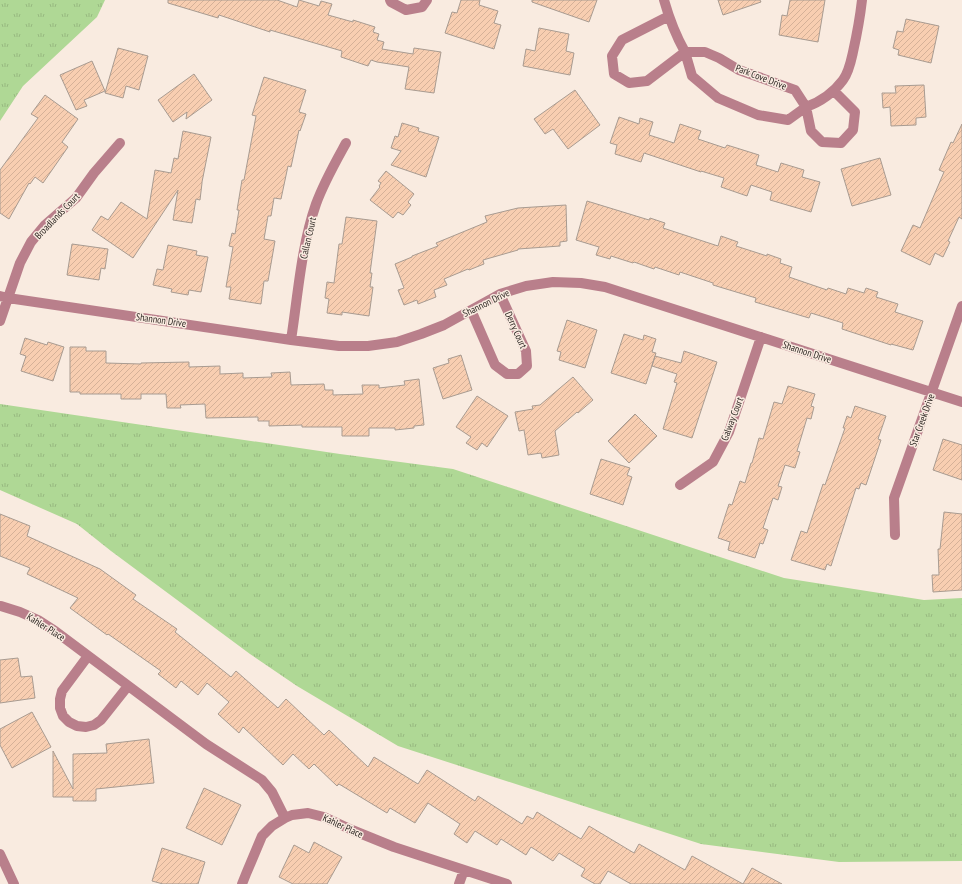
<svg xmlns="http://www.w3.org/2000/svg" width="962" height="884" font-family="'PT Sans Narrow',sans-serif">
<style>
.grass{fill:url(#grass-tufts)}
.building{fill:url(#building-hatch);stroke:#a89b91}
.lines{fill:none;stroke-linecap:round;stroke-linejoin:round}
.minor{stroke:#b97f8b;stroke-width:10}
.labels{text-anchor:middle;dominant-baseline:central;stroke-width:3;stroke-linejoin:round;paint-order:stroke}
.street-label{font-size:10px;fill:#2e2824;stroke:#f9ebe0}
</style>
<defs>
<pattern id="grass-tufts" width="24" height="20" patternUnits="userSpaceOnUse"><rect width="24" height="20" fill="#afd895"/><path d="M3 7l-1-3M5 7V3M7 7l1-3M15 17l-1-3M17 17v-4M19 17l1-3" fill="none" stroke="#97b980"/></pattern>
<pattern id="building-hatch" width="6" height="6" patternUnits="userSpaceOnUse"><rect width="6" height="6" fill="#f8ceb1"/><path d="M-1 1l2-2M0 6l6-6M5 7l2-2" fill="none" stroke="#d5b198"/></pattern>
</defs>
<rect width="100%" height="100%" fill="#f9ebe0"/>
<path class="grass" d="M0,0h105l-8,17 -74,69 -23,35z
M0,404l340,50 113,15 331,109 140,22 38,-2v263l-123,1 -138,-18 -303,-98 -101,-60 -47,-32 -139,-103 -34,-27 -77,-34z"/>
<path class="building" d="M168,0h109l20,7 2,-7 20,6 2,-5 11,3 -4,11 25,7v-2l22,7 -2,5 6,2 -2,6 7,2 -2,7 31,5 1,-6 27,4 -7,41 -29,-4 4,-22 -32,-5 -6,-2 -3,6 -27,-9 1,-6 -72,-21v2l-51,-17 -1,3 -50,-15z
M461,0h19l-1,5 19,6 -4,12 7,2 -7,24 -49,-16 7,-21 5,1z
M532,0h65l-8,22 -57,-20z
M718,0h42l1,2 -38,13z
M790,0h35l-7,42 -39,-7 3,-20 5,1z
M906,19l33,7 -8,37 -33,-8 1,-5 -6,-2 4,-17 6,1z
M539,28l30,6 -3,17 8,2 -4,22 -47,-9 3,-17 9,2z
M118,48l30,8 -9,34 -13,-4 -3,12 -18,-5z
M92,61l13,30 -21,9 3,6 -11,4 -16,-35z
M194,74l18,26 -26,19 1,-7 -14,10 -15,-22z
M264,77l42,13 -7,22 7,2 -6,17 -1,-1 -8,37 -3,-1 -7,33 -7,-1 -3,18h-3l-4,23 11,2 -7,40h-4l-3,23 -32,-5 2,-12h-5l7,-40 -4,-1 3,-13 3,1 4,-24h-2l5,-30h2l12,-64 -4,-1z
M924,85l2,32 -10,1v7l-25,1 -1,-19 -7,1 -1,-15h14l-1,-7z
M575,90l25,35 -32,24 -15,-20 -8,5 -11,-15z
M45,95l33,24 -16,23 6,5 -25,36 -8,-6 -5,7 -1,-1 -20,36 -9,-6v-43l38,-52 -7,-4z
M619,117l20,7 1,-6 13,4 -4,13 25,8 6,-19 21,7 -3,8 27,9 2,-3 32,10 -3,10 22,7 3,-9 23,7 -2,7 18,5 -9,30 -41,-12 2,-8 -21,-7 -4,11 -26,-9 3,-9 -23,-7v1l-57,-19 -3,9 -26,-8 2,-9 -7,-2z
M402,123l17,5 -1,3 21,6 -13,40 -35,-12 10,-14 -10,-3 4,-12 3,1z
M962,124v95l-3,-2 -11,24 2,1 -7,15 -8,-4 -5,12 -29,-14 12,-26 7,3 24,-56 -5,-2 12,-28 2,1z
M183,131l28,6 -9,45v1l-2,17 -4,-1 -4,24 -19,-3 5,-30 -45,68 -41,-28 9,-14 7,4 13,-18 26,17 8,-49 16,3 3,-15 4,1z
M880,158l11,37 -39,11 -11,-37z
M386,171l28,23 -6,8 3,3 -8,10 -5,-3 -5,6 -23,-18 10,-13 -1,-1 2,-3 -3,-2z
M587,201l62,19 1,-2 15,5 -2,5 55,18 3,-10 17,6 -2,4 31,10v-2l14,5 -1,4 12,4 -3,10 38,13 1,-2 18,6 2,-6 16,5 2,-5 12,4 -2,5 22,7 -3,8 28,9 -10,29 -22,-6v1l-49,-16 1,-6 -32,-10 -2,5 -54,-16 1,-4 -43,-13v-2l-33,-11 -1,3 -24,-8 -1,2 -20,-7 -1,1 -22,-7 -1,3 -14,-4 3,-8 -23,-7z
M566,205l1,36 -7,1v4l-42,3v1l-35,10 1,4 -15,6 -1,-1 -24,10 3,6 -13,5 2,7 -18,7 -1,-4 -13,5 -6,-15 6,-2 -9,-24 17,-7v-1l26,-10 -2,-3 51,-21 -2,-6 33,-8z
M346,217l31,4 -7,52h2l-2,14h3l-4,29 -27,-4v3l-15,-2 2,-14 -4,-1 2,-16 7,1 5,-39h3z
M72,244l36,5 -3,20 -4,-1 -2,12 -32,-5z
M168,245l29,6 -1,4 12,2 -7,35 -12,-2 -1,5 -17,-3 1,-3 -19,-4 4,-16 6,1z
M567,320l30,10 -12,38 -26,-8 2,-8 -4,-1z
M624,334l19,6 1,-5 12,4 -4,13 4,1 -10,31 -35,-11z
M25,338l22,7 1,-3 16,5 -11,34 -32,-10 5,-15 -6,-2z
M70,347h16v4h20v12l35,1v-1l48,-1v5l31,-1v8l23,-1v5l29,-1 -1,-4 19,-1 1,13 33,-1 1,6h8v5l30,-1 -1,-9h17v3l26,-3 -1,-4 15,-2 5,46 -10,1v2l-19,2v-2h-26v8h-27v-9h-40v-2l-33,1v-5h-11v-4l-52,1 -1,-14 -25,1 1,3h-14l-1,-14h-25v5h-20v-5h-41v-2h-10z
M684,351l33,11 -25,76 -29,-9 14,-46 -3,-1 3,-8 -25,-8 3,-10 26,7z
M461,355l11,35 -29,9 -10,-31 16,-5 -1,-4z
M573,377l20,23 -15,13 -1,-1 -22,19 4,24 -17,3 -1,-5 -13,2 -4,-25 -5,1 -4,-19 18,-3 -1,-3 8,-1z
M788,386l27,8 -4,12 3,1 -3,12 -4,-1 -10,33 3,1 -5,16 -10,-3 -7,21 4,1 -4,13 -5,-2 -10,30 5,2 -5,14 -3,-1 -5,15 -27,-8 2,-8 -12,-4 11,-34 3,1 8,-24 5,2 6,-20h1l7,-25 4,1 11,-37 8,2z
M477,396l31,20 -21,31 -5,-4 -5,7 -11,-7 5,-6 -15,-10z
M855,406l31,10 -8,23 3,1 -15,45 -5,-2 -2,6 -3,-1 -25,78 -4,-2 -2,6 -34,-10 10,-29 6,2 16,-49 2,1 20,-57h-2l4,-12 4,2z
M635,414l22,22 -28,27 -21,-22z
M943,439l19,6v35l-29,-10z
M601,459l29,9 -3,7 5,2 -9,28 -33,-11z
M944,512l18,2v76l-29,2 -1,-17h7l-1,-26h2z
M0,514l30,12 -3,10 73,33 36,26 -3,4 44,30 -2,3 56,45 5,-6 42,37 8,-9 38,36 5,-5 39,37 6,-10 44,27 9,-14 48,31 3,-5 44,28 5,-8 6,3 4,-7 44,27 8,-13 45,27 5,-9 46,26 7,-14 51,28h-112l-23,-13 -8,13h-5l-14,-8 4,-7 -26,-16 -6,8 -22,-14 -5,8 -25,-16 -4,6 -22,-14 -8,12 -13,-9 6,-10 -32,-21 -13,20 -25,-15 -3,5 -48,-29 -2,2 -23,-22 -5,5 -16,-15 -10,11 -40,-38 -4,6 -21,-19 11,-12 -22,-19 -9,12 -17,-14 -5,7 -18,-14 3,-3 -53,-37 -1,1 -37,-27 8,-10 -51,-24 3,-6 -30,-12z
M18,658l3,19 11,-1 3,22 -35,5v-43z
M32,712l19,35 -39,21 -12,-23v-16z
M149,739l5,44 -58,6v12h-23v-4h-20v-46l20,38v-35l34,-1 -1,-9z
M204,788l37,17 -19,40 -36,-17z
M314,842l28,15 -15,27h-34l-14,-7 4,-9 11,-23 15,8z
M162,848l43,14 -7,22h-35l-11,-3z
M752,868l30,16h-39z"/>
<g class="lines">
<path class="minor" d="M390,0l1,2 15,8 16,-3 5,-7
M664,0c5,18 12,36 21,52l-38,29 -18,2 -15,-9 -2,-18 10,-16 47,-24
M685,52h20l14,6 20,12 56,20 11,17 -18,13 -30,-5 -40,-17 -26,-22z
M834,91l21,21 -2,18 -12,13 -19,-1 -11,-11 -5,-24c14,-5 28,-15 37,-27 6,-8 8,-19 10,-28 4,-18 7,-34 9,-52
M0,296l8,2 283,42 48,6h29l29,-4 24,-8 23,-9 56,-31 26,-8 27,-4 28,1 24,4 357,115
M471,310l24,55 12,9h11l9,-8 -1,-15 -26,-57
M0,321l20,-58 11,-21 14,-17 31,-27 18,-25 26,-30
M291,340c7,-45 10,-93 25,-136 8,-22 19,-41 30,-61
M680,485l33,-23 16,-30 32,-95
M895,535l-1,-37 68,-192
M1,606l19,6 18,8 17,11 151,113 56,36 10,12 13,26
M88,656l-26,35 -2,8v9l3,8 6,6 8,4 9,1 8,-2 7,-5 27,-34
M0,854l14,30
M242,884l4,-10 16,-38 10,-10 13,-8 7,-3 16,-2 16,4 28,13 42,17 113,37
M459,884l5,-14"/>
</g>
<g class="labels">
<g class="street-label">
<text transform="translate(761 77) rotate(21)">Park Cove Drive</text>
<text transform="translate(57 216) rotate(-46)">Broadlands Court</text>
<text transform="translate(308 238) rotate(-77)">Callan Court</text>
<text transform="translate(486 303) rotate(-26)">Shannon Drive</text>
<text transform="translate(161 320) rotate(8)">Shannon Drive</text>
<text transform="translate(516 330) rotate(66)">Derry Court</text>
<text transform="translate(807 352) rotate(18)">Shannon Drive</text>
<text transform="translate(732 419) rotate(-69)">Galway Court</text>
<text transform="translate(922 420) rotate(-70)">Star Creek Drive</text>
<text transform="translate(46 627) rotate(32)">Kahler Place</text>
<text transform="translate(343 826) rotate(25)">Kahler Place</text>
</g>
</g>
</svg>
